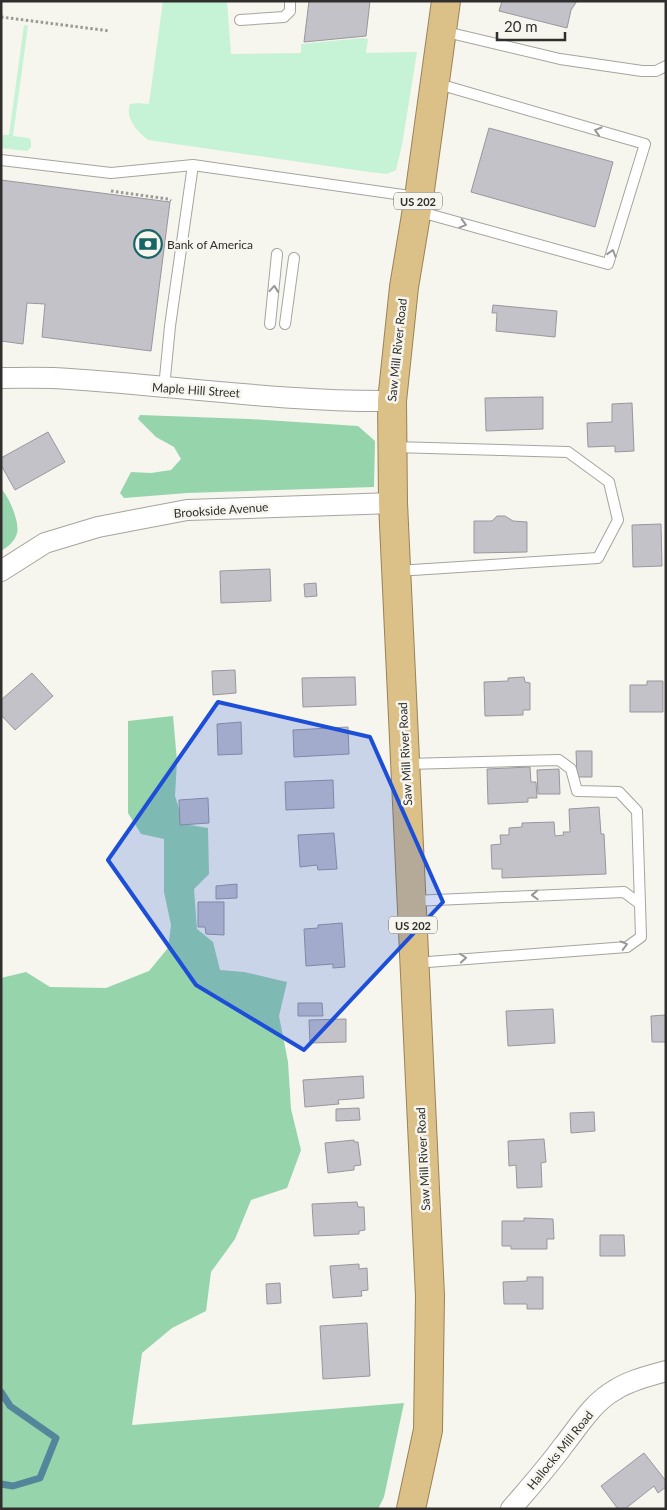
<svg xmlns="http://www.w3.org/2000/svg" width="667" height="1510" font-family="Lato,sans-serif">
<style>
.green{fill:#c6f2d5}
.forest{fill:#96d4ac}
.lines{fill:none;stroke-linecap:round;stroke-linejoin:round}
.stream{stroke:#54869b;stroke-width:7}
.building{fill:#c4c2c9;stroke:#99979d}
.service-casing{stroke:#a5a49d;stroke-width:12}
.minor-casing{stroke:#a5a49d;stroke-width:22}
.trunk-casing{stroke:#998355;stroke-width:30}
.path{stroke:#9b9a95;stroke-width:3;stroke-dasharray:2.5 2.5;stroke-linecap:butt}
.service{stroke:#fff;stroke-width:10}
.minor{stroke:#fff;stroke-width:20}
.trunk{stroke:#dbc088;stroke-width:28}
.oneway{stroke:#989796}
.marked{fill:#1d4ed8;fill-opacity:0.2;stroke:#1d4ed8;stroke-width:4;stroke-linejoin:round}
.labels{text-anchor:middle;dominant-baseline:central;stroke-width:5;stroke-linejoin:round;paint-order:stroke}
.shield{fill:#f6f5ee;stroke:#6b6a67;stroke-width:1}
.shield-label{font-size:11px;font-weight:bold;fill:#302f2d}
.poi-label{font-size:12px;fill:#302f2d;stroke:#f6f5ee;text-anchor:start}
.street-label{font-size:12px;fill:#302f2d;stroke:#f6f5ee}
</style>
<rect width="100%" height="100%" fill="#f6f5ee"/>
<path class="green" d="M163,1h64l4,53 70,-1v-9l61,-6 6,1 -2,14 51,-1 -15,93 -6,25 -9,4 -18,-2 -221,-32c-11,-9 -23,-21 -18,-36l8,-1 11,1z
M24,25l4,1 -15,110 16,2 2,3v6l-4,4 -26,-3v-13h8z"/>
<path class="forest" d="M140,415l109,4 109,7 17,15 -1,46 -187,6 -63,5 -4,-5 11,-21 20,1 20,-3 10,-11 -7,-12 -18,-10 -18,-18z
M1,489c8,7 19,34 16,44 -2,9 -10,14 -16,18z
M173,716l4,45 -2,35 9,28 24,4 1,46 -15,15 3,40 16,13 7,28 24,2 43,10 -8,34 9,46 3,47 10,41 -14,38 -36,12 -16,39 -24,33 -5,39 -34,17 -30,25 -10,72 272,-22 -20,94 -6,12h-377v-531l25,-6 24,15 56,1 43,-17 19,-23 3,-23 -7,-33v-53l-23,-5 -13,-21v-92z"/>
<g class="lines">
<path class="stream" d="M1,1392l9,14 46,32 -16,40 -27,8 -12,-2"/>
</g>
<path class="building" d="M309,1h61l-4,35 -62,6z
M502,1h75l-6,9 -4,18 -68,-17z
M489,128l124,34 -18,65 -124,-35z
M1,180l169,22 -19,149 -109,-14 3,-33 -18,-1 -4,41 -22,-3z
M493,305l64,6 -2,26 -59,-6 1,-18h-5z
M543,397v32l-57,2 -1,-33z
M632,403l2,48 -19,1v-6l-27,1 -1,-24 25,-1v-18z
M48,432l17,30 -50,28 -14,-25v-7z
M497,516h8l8,5 14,1v30l-53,1v-32h18z
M661,524l1,42 -29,1 -1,-42z
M270,569l1,32 -50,2 -1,-32z
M316,583l1,13 -12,1 -1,-13z
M235,670l1,23 -23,2 -1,-24z
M32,673l21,23 -38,34 -14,-15v-15z
M355,677l1,28 -53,2 -1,-29z
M524,677l1,5 5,1v27h-7v5l-38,1 -1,-34 24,-1v-3z
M647,681h16v31h-33v-27h17z
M241,722l1,32 -24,1 -1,-31z
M348,727l1,27 -55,3 -1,-27z
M576,751h16v26h-15z
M530,767l1,15h5l1,16h-9v4l-40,2 -1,-35z
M559,769l1,25h-22l-1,-24z
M333,780l1,28 -48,2 -1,-28z
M208,798l1,25 -29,2 -1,-25z
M599,807l2,27h3l2,40 -104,4v-9h-10l-1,-24 10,-1 -1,-9h9v-7l13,-1v-4l32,-1 1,14 9,-1 -1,-3h7l-1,-23z
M334,833l3,36 -19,1 -1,-5 -17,2 -2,-32z
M237,884v14l-21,1v-13z
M198,902h26v33l-18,-1 -1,-7h-7z
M342,923l3,44 -12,1v-4l-27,2 -2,-37 14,-1v-3z
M298,1003h24l1,13h-25z
M553,1009l2,34 -47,3 -2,-35z
M666,1015v27h-14l-1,-26z
M346,1019v23l-36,1 -1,-23z
M363,1076l1,22 -26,2 1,4 -34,3 -2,-27z
M359,1108l1,12 -24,1v-12z
M594,1112l1,19 -24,2 -1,-20z
M544,1139l2,23 -5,1 1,24 -25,1 -1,-23 -7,1 -1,-25z
M354,1140v2h4l3,23 -7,1v4l-26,3 -3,-30z
M357,1202l1,5h6l1,23 -6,1v3l-45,2 -2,-32z
M524,1218l29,1 1,20h-7v10h-36v-3h-9v-25h22z
M600,1235h24l1,21h-25z
M359,1264v5l8,-1 1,22 -7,1 1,5 -29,2 -3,-32z
M527,1277h16v32h-16v-5h-23l-1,-22 24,-1z
M280,1283l1,20 -14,1 -1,-20z
M367,1323l3,53 -47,3 -3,-53z
M644,1453l22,28v6l-8,6 -4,-7 -29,23h-7l-17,-23z"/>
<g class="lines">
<defs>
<path id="service" d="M240,20l44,-3 6,-6v-10
M442,31l118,28 82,12h14l10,-5
M1,160l110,13 82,-8 224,32
M417,211l191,53 37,-120 -210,-61
M270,324l7,-70
M285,324l9,-66
M164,388l6,-62 23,-161
M393,447l175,5 41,30 9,38 -20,38 -201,13
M407,764l152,-4 12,9 6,22 42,1 18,19 3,93
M412,901l212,-9 16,12 1,33 -14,10 -212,16"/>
<path id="minor" d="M1,378c23,0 46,-1 69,1 107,7 214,23 322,22
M1,571l44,-28 53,-16 89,-17 206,-7
M511,1509c18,-21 36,-41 52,-63 16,-20 29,-43 52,-56 15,-10 34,-14 51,-19"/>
<path id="trunk" d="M411,1509l17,-79 2,-134 -37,-793 -1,-102 12,-114 15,-90 27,-196"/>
</defs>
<use href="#service" class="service-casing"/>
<use href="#minor" class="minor-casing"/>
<use href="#trunk" class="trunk-casing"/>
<path class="path" d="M1,17l109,14
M111,191l57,8 3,2"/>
<use href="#service" class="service"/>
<use href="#minor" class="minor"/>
<use href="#trunk" class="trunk"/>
</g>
<defs><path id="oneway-chevron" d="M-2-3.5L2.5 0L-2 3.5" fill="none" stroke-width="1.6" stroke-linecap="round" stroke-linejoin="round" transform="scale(1.25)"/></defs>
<g class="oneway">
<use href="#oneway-chevron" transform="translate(598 131) rotate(-164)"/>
<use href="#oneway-chevron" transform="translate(463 224) rotate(15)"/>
<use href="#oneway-chevron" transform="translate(612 253) rotate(-73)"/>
<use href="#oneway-chevron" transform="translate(274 289) rotate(-85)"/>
<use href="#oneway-chevron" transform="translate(535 895) rotate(178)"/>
<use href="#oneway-chevron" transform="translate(624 945) rotate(-15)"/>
<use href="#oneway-chevron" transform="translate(463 958) rotate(-5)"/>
</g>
<path class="marked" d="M218,702l152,35 73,165 -139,148 -108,-65 -88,-125z"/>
<defs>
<symbol id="bank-ring" viewBox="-11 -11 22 22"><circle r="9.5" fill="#f6f5ee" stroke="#176565" stroke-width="1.5"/><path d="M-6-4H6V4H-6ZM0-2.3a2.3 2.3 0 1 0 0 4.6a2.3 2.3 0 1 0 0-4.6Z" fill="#176565"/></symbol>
</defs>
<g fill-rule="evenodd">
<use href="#bank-ring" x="132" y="228" width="32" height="32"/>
</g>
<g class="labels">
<g class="shield">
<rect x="394" y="192.5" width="48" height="17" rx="4"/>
<rect x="389" y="916.5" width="48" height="17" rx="4"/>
</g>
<g class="shield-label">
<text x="418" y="201">US 202</text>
<text x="413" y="925">US 202</text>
</g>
<g class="poi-label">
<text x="167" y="244">Bank of America</text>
</g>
<g class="street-label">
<text transform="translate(397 350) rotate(-84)">Saw Mill River Road</text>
<text transform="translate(196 390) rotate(4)">Maple Hill Street</text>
<text transform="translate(221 510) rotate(-4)">Brookside Avenue</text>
<text transform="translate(405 754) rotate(-93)">Saw Mill River Road</text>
<text transform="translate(423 1159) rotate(-93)">Saw Mill River Road</text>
<text transform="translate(560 1450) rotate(-51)">Hallocks Mill Road</text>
</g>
</g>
<rect width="667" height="1510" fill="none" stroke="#302f2d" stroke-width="5"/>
<path d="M497 32v8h68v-8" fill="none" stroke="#302f2d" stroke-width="2.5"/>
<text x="504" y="32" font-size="15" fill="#302f2d" stroke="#f6f5ee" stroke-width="4" paint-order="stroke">20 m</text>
</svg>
